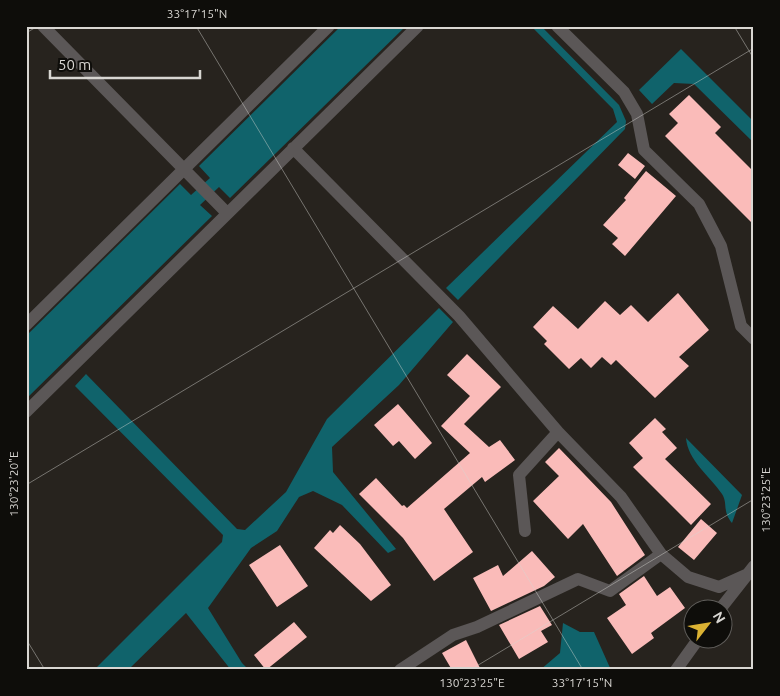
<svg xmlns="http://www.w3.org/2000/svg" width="780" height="696" font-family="Ubuntu,sans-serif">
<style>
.water{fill:#10636b}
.building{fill:#fabbb9}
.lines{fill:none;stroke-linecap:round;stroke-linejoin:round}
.minor{stroke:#5b5757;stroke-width:12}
.ticks{fill:none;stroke:#d8d6d2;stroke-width:1;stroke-opacity:0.45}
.neatline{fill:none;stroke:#d8d6d2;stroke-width:2}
.ticks-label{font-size:12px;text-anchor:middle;fill:#d8d6d2}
</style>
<rect width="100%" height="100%" fill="#27231e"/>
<path class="water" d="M341,26h65l-176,172 -11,-11 -19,18 12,11 -186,183v-63l154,-152 11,11 19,-17 -11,-12z
M531,26h10l78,79 7,16 -1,8 -167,171 -12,-12 171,-166 -4,-13z
M681,49l73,73v21l-60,-59 -20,-1 -22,21 -13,-14z
M439,308l14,14 -54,63 -67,62 1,25 63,77 -8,4 -46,-48 -29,-14 -14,6 -22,34 -26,17 -43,60 34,55 7,7h-18l-45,-57 -58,57h-34l128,-128 1,-7 -148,-149 11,-12 151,155 8,1 41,-38 41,-73z
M686,438l56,57 -10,28c-10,-12 -4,-20 -10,-29 -13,-19 -34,-33 -36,-56z
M563,623l17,9h14l17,38h-71l20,-17z"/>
<path class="building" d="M689,95l32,32 -6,6 39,39v53l-89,-89 13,-13 -9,-9z
M628,153l17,13 -10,13 -17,-14z
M646,171l30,25 -51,60 -13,-12 6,-6 -15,-13 23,-25 -2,-2z
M678,293l31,37 -30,27 10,9 -34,32 -39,-38 -5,5 -9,-8 -11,11 -10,-10 -12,11 -25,-25 3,-3 -14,-14 20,-21 25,23 27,-28 15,14 11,-10 17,17z
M467,354l34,33 -37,37 25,23 11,-7 15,20 -30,22 -3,-5 -38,32 29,43 -39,29 -31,-43 -44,-44 17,-16 26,28 2,-1 3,3 63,-55 -29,-27 29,-30 -23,-21z
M398,404l34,39 -17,16 -16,-18 -6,5 -19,-21z
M655,418l11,11 -4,3 15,16 -12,11 46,45 -20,21 -58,-58 10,-9 -14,-15z
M559,448l52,54 34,53 -28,21 -34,-52 -15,15 -35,-38 26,-25 -14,-14z
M701,519l16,14 -23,27 -16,-13z
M340,525l20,19 31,41 -20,16 -57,-53 16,-18 3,3z
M280,545l28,41 -31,21 -28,-42z
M532,551l23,26 -11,9 -53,25 -18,-33 25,-13 5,11z
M644,576l13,20 13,-9 15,21 -34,25 3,5 -22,16 -25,-36 19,-13 -7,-11z
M540,606l12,19 -11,6 7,11 -29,17 -20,-34z
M294,622l13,15 -41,33 -12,-15z
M466,640l15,30h-29l-10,-17z"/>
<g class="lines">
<path class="minor" d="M43,26l184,187
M557,26l67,66 13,22 7,36 55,54 22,42 20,80 13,13
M293,148l166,168 99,116
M26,325l303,-299
M26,412l392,-386
M525,531l-6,-56 39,-43 63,65 40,57 27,23 31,10 29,-13
M721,608l33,-42
M400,670l53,-35 24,-8 101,-48 32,12 51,-37
M676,670l23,-32"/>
</g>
<path class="ticks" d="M196,26l387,644M734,26l20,33M26,33l12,-7M26,485l728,-437M26,639l19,31M470,670l284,-171"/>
<rect width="780" height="696" fill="none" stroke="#0e0d0a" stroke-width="55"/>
<g transform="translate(708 624) rotate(59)"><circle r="24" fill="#0e0d0a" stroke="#5f5d5a"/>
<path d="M0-4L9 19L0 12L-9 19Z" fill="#dbb233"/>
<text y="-8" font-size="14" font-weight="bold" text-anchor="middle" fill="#d8d6d2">N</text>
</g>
<path d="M50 70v8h150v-8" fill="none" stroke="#d8d6d2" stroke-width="2.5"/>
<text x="58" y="70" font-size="15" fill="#d8d6d2" stroke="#0e0d0a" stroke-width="4" paint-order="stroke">50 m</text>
<rect x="28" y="28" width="724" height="640" class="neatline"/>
<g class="ticks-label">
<text x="197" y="18">33°17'15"N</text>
<text transform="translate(14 484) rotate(-90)" y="4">130°23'20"E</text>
<text transform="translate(766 500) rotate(-90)" y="4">130°23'25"E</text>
<text x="472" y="687">130°23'25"E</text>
<text x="582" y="687">33°17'15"N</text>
</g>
</svg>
